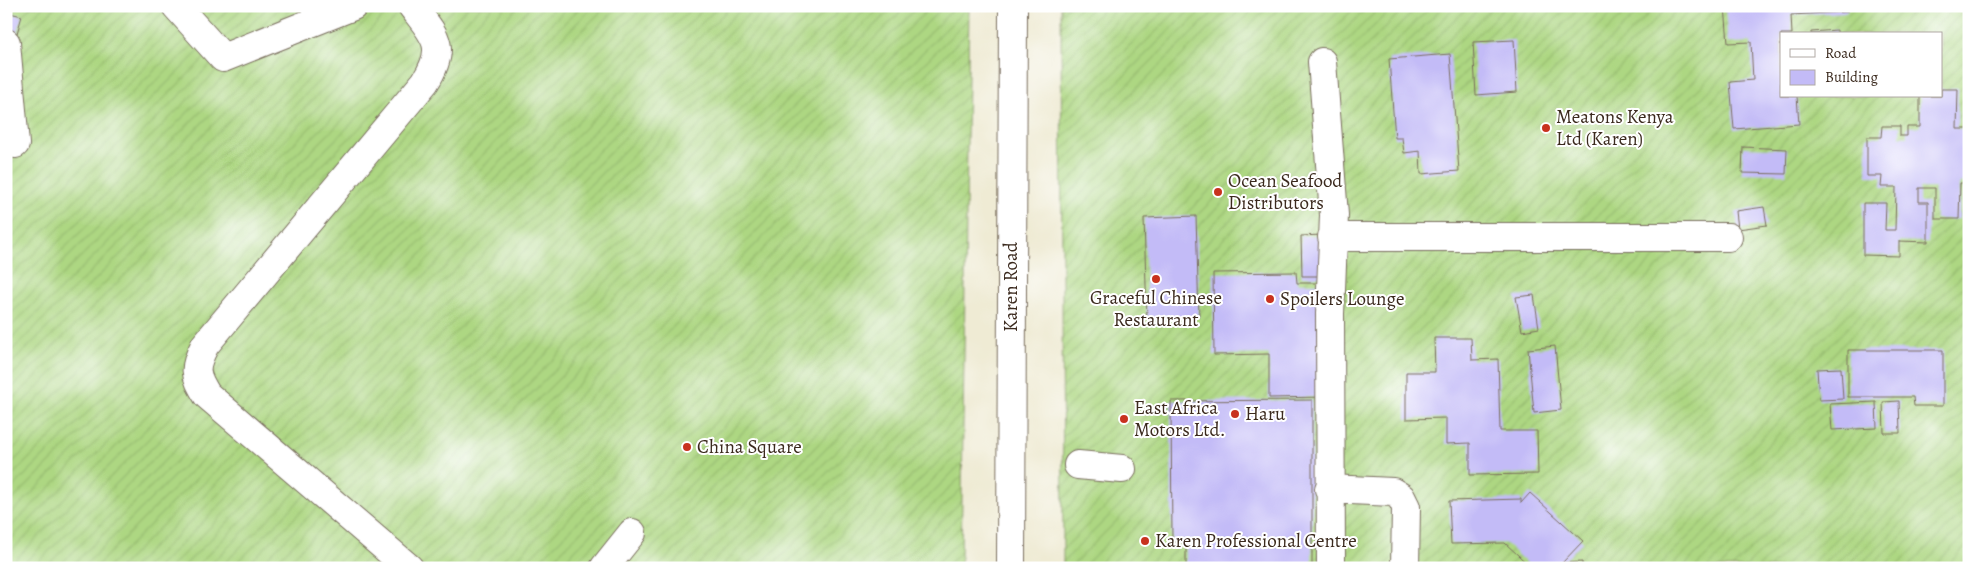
<svg xmlns="http://www.w3.org/2000/svg" width="1975" height="574" font-family="Alegreya,serif">
<style>
.garden{fill:url(#garden-furrows);stroke:#748050;fill-rule:evenodd}
.building{fill:#c3bbf7}
.lines{fill:none;stroke-linecap:round;stroke-linejoin:round}
.minor-casing{stroke:#7a6e5e;stroke-width:30}
.minor{stroke:#fff;stroke-width:28}
.poi-dot{fill:#c8321e;stroke:#fff;stroke-width:2}
.labels{text-anchor:middle;dominant-baseline:central;stroke-width:4;stroke-linejoin:round;paint-order:stroke}
.poi-label{font-size:19px;fill:#3b2a1e;stroke:#fff;text-anchor:start}
.street-label{font-size:19px;fill:#3b2a1e;stroke:#fff}
</style>
<defs>
<pattern id="garden-furrows" width="10" height="10" patternUnits="userSpaceOnUse" patternTransform="scale(1.25)"><rect width="10" height="10" fill="#add782"/><path d="M-1 1l2-2M0 10L10 0M9 11l2-2" fill="none" stroke="#96b970"/></pattern>
</defs>
<rect width="100%" height="100%" fill="#fff"/>
<filter id="ink" filterUnits="userSpaceOnUse"><feTurbulence type="fractalNoise" baseFrequency=".02" numOctaves="2"/><feDisplacementMap in="SourceGraphic" scale="10" xChannelSelector="R" yChannelSelector="G"/><feConvolveMatrix kernelMatrix="1 2 1 2 8 2 1 2 1" color-interpolation-filters="sRGB"/></filter>
<filter id="wash" filterUnits="userSpaceOnUse"><feTurbulence type="fractalNoise" baseFrequency=".0096" numOctaves="4" result="noise"/><feDisplacementMap in="SourceGraphic" scale="20" xChannelSelector="R" yChannelSelector="G"/><feGaussianBlur stdDeviation="1.12" result="paint"/><feColorMatrix in="noise" values="0 0 0 0 0 0 0 0 0 0 0 0 0 0 0 0 0 1.4 0 .05"/><feComposite in="paint" operator="in"/></filter>
<g filter="url(#wash)">
<rect width="100%" height="100%" fill="#efebd4"/>
<path class="garden" d="M6,6h963l-8,562h-955z
M1061,6h908v562h-906zM1781,34h160v62h-160z"/>
<g id="blocks">
<path class="building" d="M1725,6h122v6l-56,3 1,19h-11v62h16l2,28 -65,5 -4,-47 23,-2 -2,-38 -23,1z
M6,12l16,4 -15,52h-1z
M1837,30v4h-26v-2z
M1514,40l3,52 -41,3 -3,-53z
M1450,54l9,117 -38,3 -1,-23 -16,2 -2,-15h-7l-6,-79z
M1941,89h17l-1,40h12v54h-9l-1,36h-24v-31h-16v14h9v40l-29,-1v15l-36,-1v-52h23l-1,27h10l1,-43h-15l1,-11h-15v-39h14l1,-11h18v10h7v-9h13v-31h21z
M1743,147l44,2 -1,25 -44,-1z
M1764,207l3,18 -29,4 -2,-18z
M1196,216l3,101 -52,2 -3,-101z
M1322,235l2,41h-22l-1,-40z
M1296,272l1,11h28l1,114 -57,1v-44l-55,1 -1,-82z
M1534,295l5,33 -17,3 -6,-34z
M1434,338h37l1,22 26,-1 2,72h37l1,43 -68,1v-32l-24,1v-26l-40,1v-47h29z
M1555,346l6,64 -27,3 -6,-64z
M1848,350h95v56h-29l-1,-9h-65z
M1841,368l2,31 -24,1 -2,-31z
M1312,400v168h-126v-26h-14l-1,-141z
M1899,401l1,32h-16l-1,-31z
M1876,402l1,26 -45,2 -2,-26z
M1530,493l53,48 -21,22 20,-1v6h-50l-27,-25 -54,1 -2,-43 72,-2v4z"/>
</g>
</g>
<g filter="url(#ink)">
<use href="#blocks" fill-opacity="0" stroke="#7a6e5e" stroke-width="1"/>
<g class="lines">
<defs>
<path id="minor" d="M176,6l47,52 130,-52
M6,43l9,101
M1322,62l12,153 -4,99 1,254
M1332,237h396
M1078,465l44,4
M1329,489l64,3 8,5 5,10 -1,61
M409,568l-202,-173c-13,-21 -14,-27 -2,-50l220,-263c23,-36 10,-46 -13,-76
M604,568l28,-35
M1011,568l2,-562"/>
</defs>
<use href="#minor" class="minor-casing"/>
<use href="#minor" class="minor"/>
</g>
</g>
<g class="poi-dot">
<circle cx="1546" cy="128" r="5"/>
<circle cx="1218" cy="192" r="5"/>
<circle cx="1156" cy="279" r="5"/>
<circle cx="1270" cy="299" r="5"/>
<circle cx="1235" cy="414" r="5"/>
<circle cx="1124" cy="419" r="5"/>
<circle cx="687" cy="447" r="5"/>
<circle cx="1145" cy="541" r="5"/>
</g>
<g class="labels">
<g class="poi-label">
<text x="1556" y="117">Meatons Kenya<tspan x="1556" dy="22">Ltd (Karen)</tspan></text>
<text x="1228" y="181">Ocean Seafood<tspan x="1228" dy="22">Distributors</tspan></text>
<text x="1156" y="298" text-anchor="middle">Graceful Chinese<tspan x="1156" dy="22">Restaurant</tspan></text>
<text x="1280" y="299">Spoilers Lounge</text>
<text x="1134" y="408">East Africa<tspan x="1134" dy="22">Motors Ltd.</tspan></text>
<text x="1245" y="414">Haru</text>
<text x="697" y="447">China Square</text>
<text x="1155" y="541">Karen Professional Centre</text>
</g>
<g class="street-label">
<text transform="translate(1011 287) rotate(-90)">Karen Road</text>
</g>
</g>
<rect width="1975" height="574" fill="none" stroke="#fff" stroke-width="25"/>
<rect x="1780" y="32" width="162" height="65" fill="#ffffff" stroke="#b1aaa5"/>
<rect x="1790" y="49" width="25" height="8" fill="#ffffff" stroke="#b1aaa5"/>
<text x="1825" y="58" font-size="15" fill="#3b2a1e">Road</text>
<rect x="1790" y="70" width="25" height="15" fill="#c3bbf7" stroke="#b1aaa5"/>
<text x="1825" y="82" font-size="15" fill="#3b2a1e">Building</text>
</svg>
